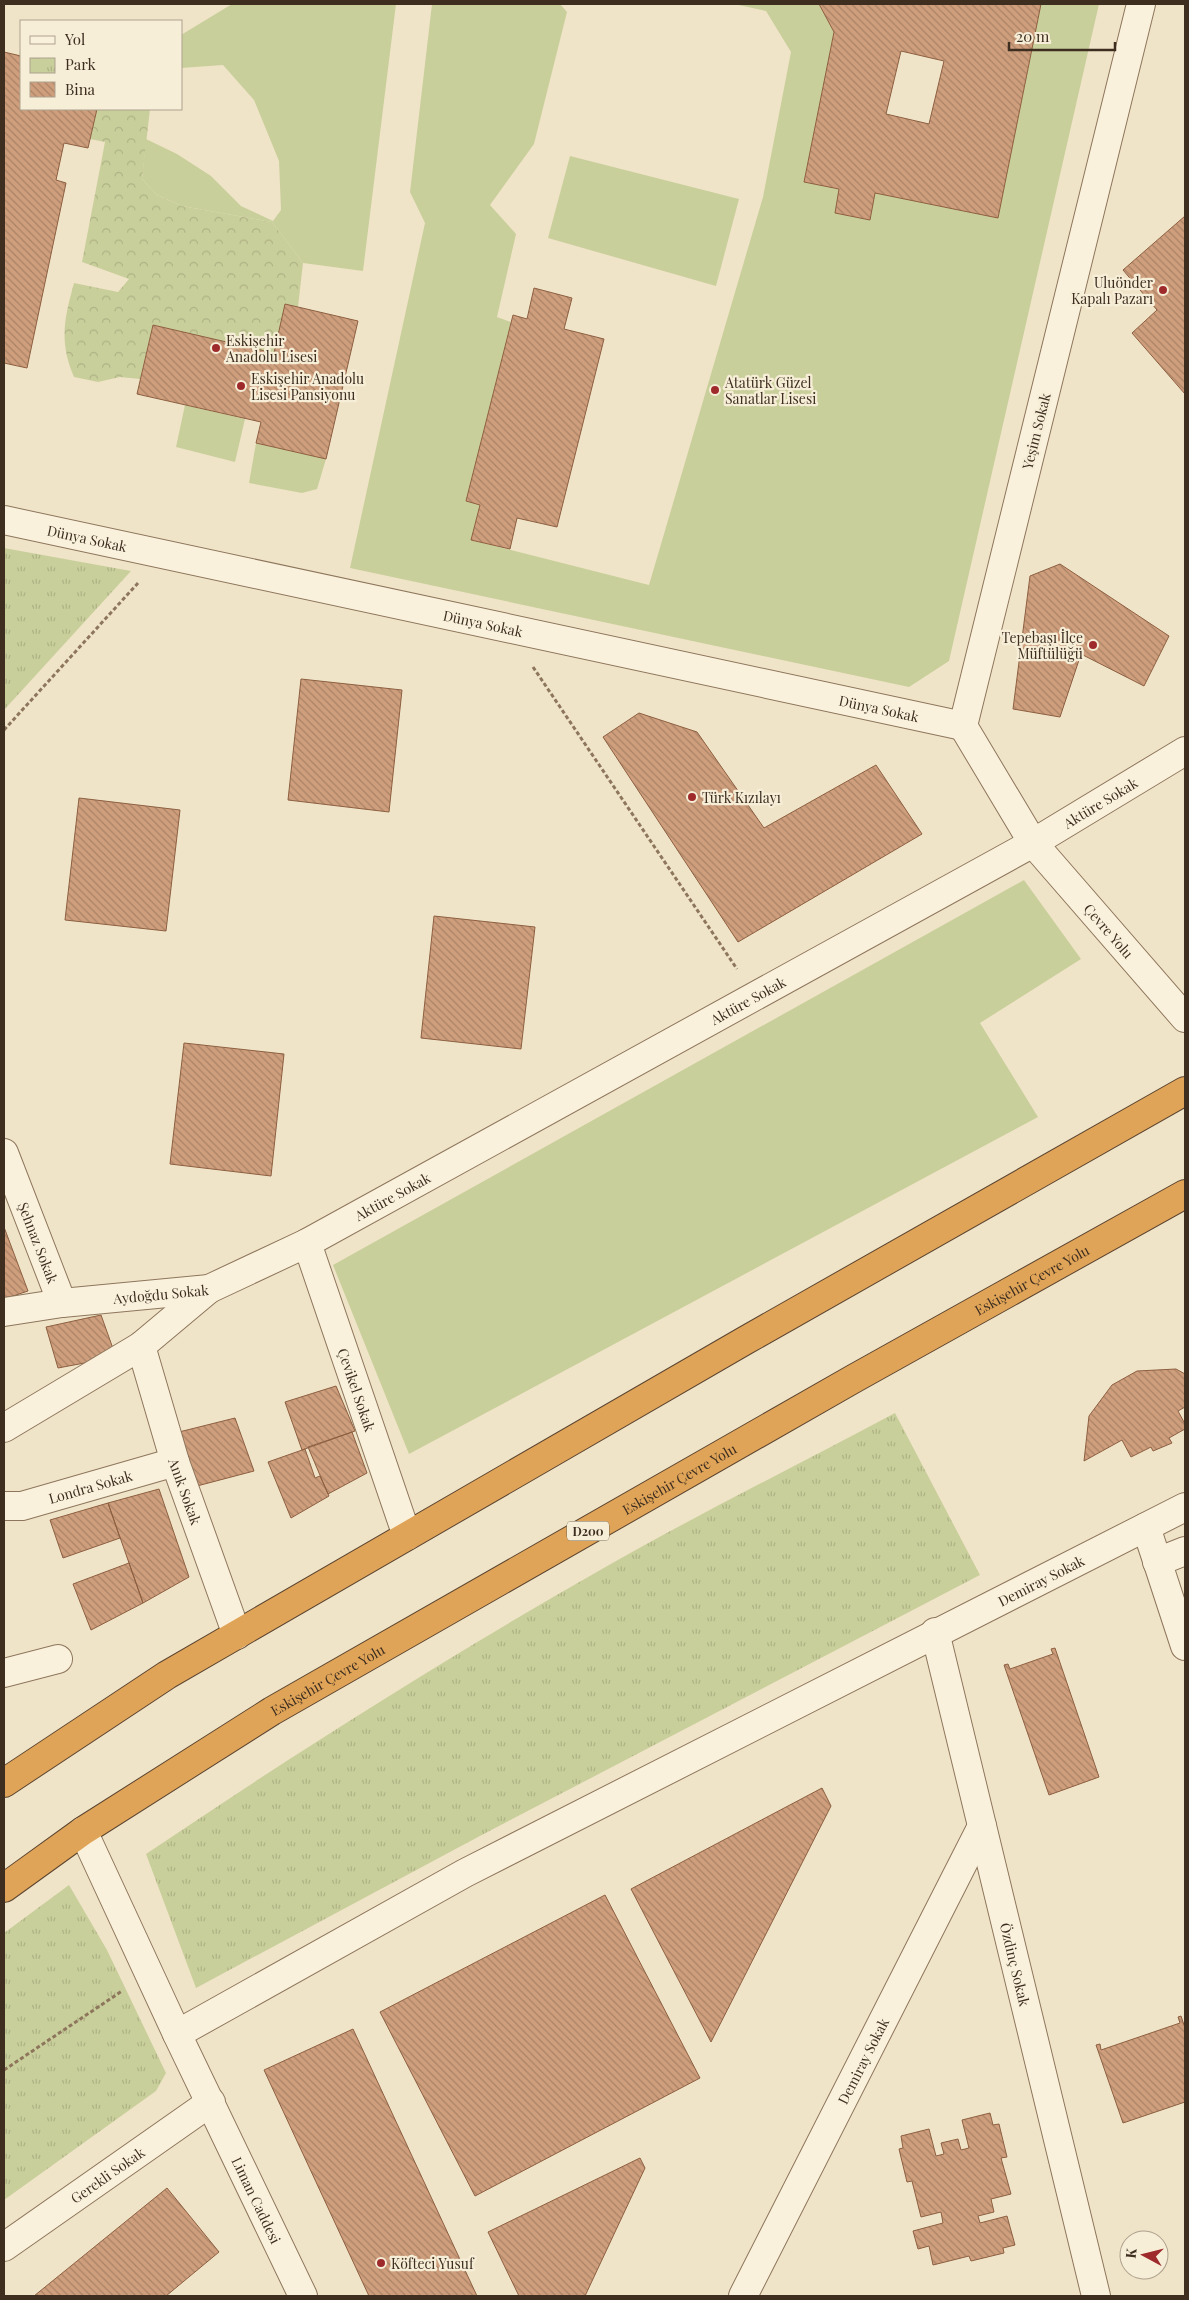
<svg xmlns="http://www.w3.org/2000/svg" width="1189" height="2300" font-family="'Playfair Display',serif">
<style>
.grass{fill:#c9cf9b}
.forest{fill:url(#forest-crowns)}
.park{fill:url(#park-tufts)}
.building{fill:url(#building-back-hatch);stroke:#8d5f41;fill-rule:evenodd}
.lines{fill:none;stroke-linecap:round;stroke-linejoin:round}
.street-casing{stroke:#8d765c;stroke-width:30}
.highway-casing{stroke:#5b4430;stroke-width:30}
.path{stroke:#8d765c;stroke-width:3;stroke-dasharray:4 2.5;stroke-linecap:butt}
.street{stroke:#faf1dc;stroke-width:28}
.highway{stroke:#e0a458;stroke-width:28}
.poi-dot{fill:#9e2a2b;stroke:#f7eed8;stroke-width:2}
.labels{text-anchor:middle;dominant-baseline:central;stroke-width:4.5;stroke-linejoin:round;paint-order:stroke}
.shield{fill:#f7eed8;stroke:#756857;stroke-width:1}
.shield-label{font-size:12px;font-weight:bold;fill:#3d2e20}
.poi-label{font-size:14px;fill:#3d2e20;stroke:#f7eed8;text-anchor:start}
.street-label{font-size:14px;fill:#3d2e20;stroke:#f7eed8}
</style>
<defs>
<pattern id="forest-crowns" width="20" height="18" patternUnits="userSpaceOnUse" patternTransform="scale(1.25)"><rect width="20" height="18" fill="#c9cf9b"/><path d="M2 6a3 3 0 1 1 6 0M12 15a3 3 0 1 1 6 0" fill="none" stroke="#aeb285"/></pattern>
<pattern id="park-tufts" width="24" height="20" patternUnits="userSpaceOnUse" patternTransform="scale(1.25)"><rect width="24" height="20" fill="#c9cf9b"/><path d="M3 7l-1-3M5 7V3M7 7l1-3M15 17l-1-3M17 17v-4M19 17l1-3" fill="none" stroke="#aeb285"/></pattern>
<pattern id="building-back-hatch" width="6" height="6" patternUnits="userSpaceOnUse" patternTransform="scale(1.25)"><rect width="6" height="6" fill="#cf9f7d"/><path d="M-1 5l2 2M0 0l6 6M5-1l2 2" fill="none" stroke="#a98266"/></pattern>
</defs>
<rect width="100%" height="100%" fill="#f0e4c8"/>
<path class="grass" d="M232,4h164l-33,267 -60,-8 -31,-41 -90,-16 -25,-11 -15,-16 4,-40 31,15 34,22 30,30 32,15 8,-11 -2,-49 -25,-61 -31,-35 -42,3v-33z
M432,4h128l7,8 -33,132 -44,61 26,29 -19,83 14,5 -45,179 14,4 -9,35 178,45 114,-388 28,-145 -25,-41 -32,-7h85l15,28 -30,150 35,7 -4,24 35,7 5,-27 123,25 43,-214h58l-150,657 -40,26 -559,-119 75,-345 -15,-31z
M570,156l169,43 -23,87 -168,-48z
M185,405l60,14 -10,43 -59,-15z
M256,443l70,16 -9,30 -15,4 -53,-10z
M1024,880l57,79 -101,64 58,94 -629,337 -76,-189z"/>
<path class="forest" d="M97,109h53l-8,70 15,16 25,11 90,16 31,41 -5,44 -24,46 -121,-28 -13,54 -20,-2 -22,5 -24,-5c-15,-35 -10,-58 0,-94l44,9 11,-13 -47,-17 23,-120 -15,-3z"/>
<path class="park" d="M4,548l127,23 -127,139z
M895,1413l85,162 -502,262 -282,151 -50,-134c148,-100 301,-197 456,-285 96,-55 196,-104 293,-156z
M69,1885l38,65 59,123 -10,18 -152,109v-267z"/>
<path class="building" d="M819,4h222l-43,214 -123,-25 -5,27 -35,-7 4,-24 -35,-7 30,-150zM901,51l43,10 -15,63 -43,-10z
M4,52l17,4v53h76l-9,39 -24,-5 -8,37 10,3 -39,185 -23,-5z
M1185,216v178l-53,-61 25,-23 -34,-40z
M534,288l38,10 -8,31 40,10 -47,188 -40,-9 -7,31 -39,-9 9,-35 -14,-4 47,-186 14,4z
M285,304l73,17 -32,138 -70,-16 5,-21 -124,-28 16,-69 121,28z
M1060,564l109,72 -25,50 -63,-32 -21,63 -47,-8 17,-133z
M301,679l101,11 -13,122 -101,-12z
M639,713l58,19 67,96 112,-63 46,69 -184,108 -135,-205z
M79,798l101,12 -14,121 -101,-11z
M434,916l101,11 -14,122 -100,-11z
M184,1043l100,11 -13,122 -101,-12z
M4,1227l24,64 -24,8z
M101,1315l15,42 -58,11 -12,-41z
M1176,1369l9,5v33l-7,4 7,13v5l-16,9 3,5 -19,8 -2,-4 -20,10 -9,-17 -38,21 5,-45 23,-31 25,-14z
M336,1386l19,45 -53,19 -17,-48z
M235,1418l19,53 -57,15 -18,-54z
M352,1432l15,41 -39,21 -20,-47z
M305,1449l10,29 5,-2 9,20 -38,22 -23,-56z
M159,1489l30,88 -46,26 -35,-100z
M108,1503l12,35 -57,20 -13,-38z
M129,1563l14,40 -52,27 -18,-46z
M1055,1648l44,129 -50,18 -45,-130 4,-1 2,5 43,-15 -2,-5z
M822,1788l9,18 -120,236 -80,-153z
M605,1895l95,183 -225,118 -95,-184z
M1181,2016l4,12v74l-62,21 -27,-78 4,-1 1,6 79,-27 -2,-6z
M353,2029l124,267h-108l-105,-226z
M990,2113l3,12 6,-1 8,33 -6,1 10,36 -20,5 3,13 -16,4 2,7 27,-7 8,29 -12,3 1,5 -33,8 -2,-5 -36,9 -4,-19 -11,3 -5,-18 30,-8 -2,-11 -20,5 -9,-36 -5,1 -8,-33 4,-1 -2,-12 28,-7 7,27 8,-2 -3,-11 17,-4 3,11 8,-2 -7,-28z
M640,2158l5,10 -60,128h-66l-31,-64z
M167,2188l52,64 -53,44h-132z"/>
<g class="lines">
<defs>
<g id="street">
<path id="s1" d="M1141,4l-178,722 70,117 152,175"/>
<path id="s2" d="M4,520l959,206"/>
<path id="s3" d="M4,1153l58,150"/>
<path id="s4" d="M307,1243l100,293"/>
<path id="s5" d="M4,1312l58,-9 147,-14 98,-46 726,-400 152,-92"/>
<path id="s6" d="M141,1346l34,116 62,173"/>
<path d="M4,1428l137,-82 68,-57"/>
<path id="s7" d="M4,1506h18l153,-44"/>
<path d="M1146,1527l39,119"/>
<path d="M1157,1562l28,-11"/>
<path id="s8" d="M935,1632l161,664"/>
<path d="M4,1673l54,-14"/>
<path id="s9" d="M83,1831l94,203 126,262"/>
<path id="s10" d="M177,2034l288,-161 720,-366"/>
<path id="s11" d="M4,2247l207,-145"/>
<path id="s12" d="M743,2296l239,-470"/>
</g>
<g id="highway">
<path d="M4,1783l163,-108 579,-335 439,-249"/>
<path id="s13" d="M4,1888l79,-57 189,-120 583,-333 330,-184"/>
</g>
</defs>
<use href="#street" class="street-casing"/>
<use href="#highway" class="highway-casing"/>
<path class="path" d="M533,667l204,302
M4,730l134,-147
M4,2070l118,-79"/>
<use href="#street" class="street"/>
<use href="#highway" class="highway"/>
</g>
<g class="poi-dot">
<circle cx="1163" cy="290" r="5"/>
<circle cx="216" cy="348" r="5"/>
<circle cx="241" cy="386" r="5"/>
<circle cx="715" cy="390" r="5"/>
<circle cx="1093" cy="645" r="5"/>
<circle cx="692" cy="797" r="5"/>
<circle cx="381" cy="2263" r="5"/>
</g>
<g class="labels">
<rect class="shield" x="567" y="1521.5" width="42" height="19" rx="4"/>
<g class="shield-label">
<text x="588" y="1531">D200</text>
</g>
<g class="poi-label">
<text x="1153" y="282" text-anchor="end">Uluönder<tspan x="1153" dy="16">Kapalı Pazarı</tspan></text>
<text x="226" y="340">Eskişehir<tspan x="226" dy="16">Anadolu Lisesi</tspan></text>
<text x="251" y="378">Eskişehir Anadolu<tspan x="251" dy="16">Lisesi Pansiyonu</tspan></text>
<text x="725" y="382">Atatürk Güzel<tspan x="725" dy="16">Sanatlar Lisesi</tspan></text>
<text x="1083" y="637" text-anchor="end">Tepebaşı İlçe<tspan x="1083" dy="16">Müftülüğü</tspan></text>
<text x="702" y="797">Türk Kızılayı</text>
<text x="391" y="2263">Köfteci Yusuf</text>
</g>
<g class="street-label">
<text transform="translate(1036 431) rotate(-76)">Yeşim Sokak</text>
<text stroke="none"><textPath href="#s2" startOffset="85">Dünya Sokak</textPath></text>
<text stroke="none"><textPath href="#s2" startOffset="490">Dünya Sokak</textPath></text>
<text stroke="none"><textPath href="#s2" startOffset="895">Dünya Sokak</textPath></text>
<text stroke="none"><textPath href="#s5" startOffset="1222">Aktüre Sokak</textPath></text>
<text stroke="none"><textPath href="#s1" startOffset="996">Çevre Yolu</textPath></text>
<text stroke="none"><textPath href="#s5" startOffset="818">Aktüre Sokak</textPath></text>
<text stroke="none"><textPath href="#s5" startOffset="412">Aktüre Sokak</textPath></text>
<text stroke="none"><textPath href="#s3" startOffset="96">Şehnaz Sokak</textPath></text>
<text stroke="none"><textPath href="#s13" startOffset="1195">Eskişehir Çevre Yolu</textPath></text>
<text stroke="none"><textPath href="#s5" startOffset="158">Aydoğdu Sokak</textPath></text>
<text stroke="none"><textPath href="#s4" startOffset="155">Çevikel Sokak</textPath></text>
<text stroke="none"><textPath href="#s13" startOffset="790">Eskişehir Çevre Yolu</textPath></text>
<text stroke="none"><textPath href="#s7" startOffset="89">Londra Sokak</textPath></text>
<text stroke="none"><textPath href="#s6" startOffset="152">Anık Sokak</textPath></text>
<text stroke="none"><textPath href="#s10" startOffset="976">Demiray Sokak</textPath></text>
<text stroke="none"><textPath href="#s13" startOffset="385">Eskişehir Çevre Yolu</textPath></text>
<text stroke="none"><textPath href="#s8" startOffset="342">Özdinç Sokak</textPath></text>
<text stroke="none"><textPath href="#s12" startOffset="264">Demiray Sokak</textPath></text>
<text stroke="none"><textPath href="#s11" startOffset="126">Gerekli Sokak</textPath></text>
<text stroke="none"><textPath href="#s9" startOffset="408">Liman Caddesi</textPath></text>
</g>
</g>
<rect width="1189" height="2300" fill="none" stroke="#3d2e20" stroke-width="10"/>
<rect x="20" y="20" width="162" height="90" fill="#f7eed8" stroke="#ada18e"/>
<rect x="30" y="36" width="25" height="8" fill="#faf1dc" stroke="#ada18e"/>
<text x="65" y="45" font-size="15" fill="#3d2e20">Yol</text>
<rect x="30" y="58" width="25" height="15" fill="url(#park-tufts)" stroke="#ada18e"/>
<text x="65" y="70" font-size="15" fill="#3d2e20">Park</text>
<rect x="30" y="82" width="25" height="15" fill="url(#building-back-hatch)" stroke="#ada18e"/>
<text x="65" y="95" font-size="15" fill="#3d2e20">Bina</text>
<g transform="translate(1144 2255) rotate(277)"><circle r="24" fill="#f7eed8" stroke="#ada18e"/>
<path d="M0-4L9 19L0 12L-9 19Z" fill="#9e2a2b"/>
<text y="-8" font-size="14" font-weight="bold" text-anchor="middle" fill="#3d2e20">K</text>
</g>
<path d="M1009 42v8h106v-8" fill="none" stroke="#3d2e20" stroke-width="2.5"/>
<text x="1016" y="42" font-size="15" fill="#3d2e20" stroke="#f7eed8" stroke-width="4" paint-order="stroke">20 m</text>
</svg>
